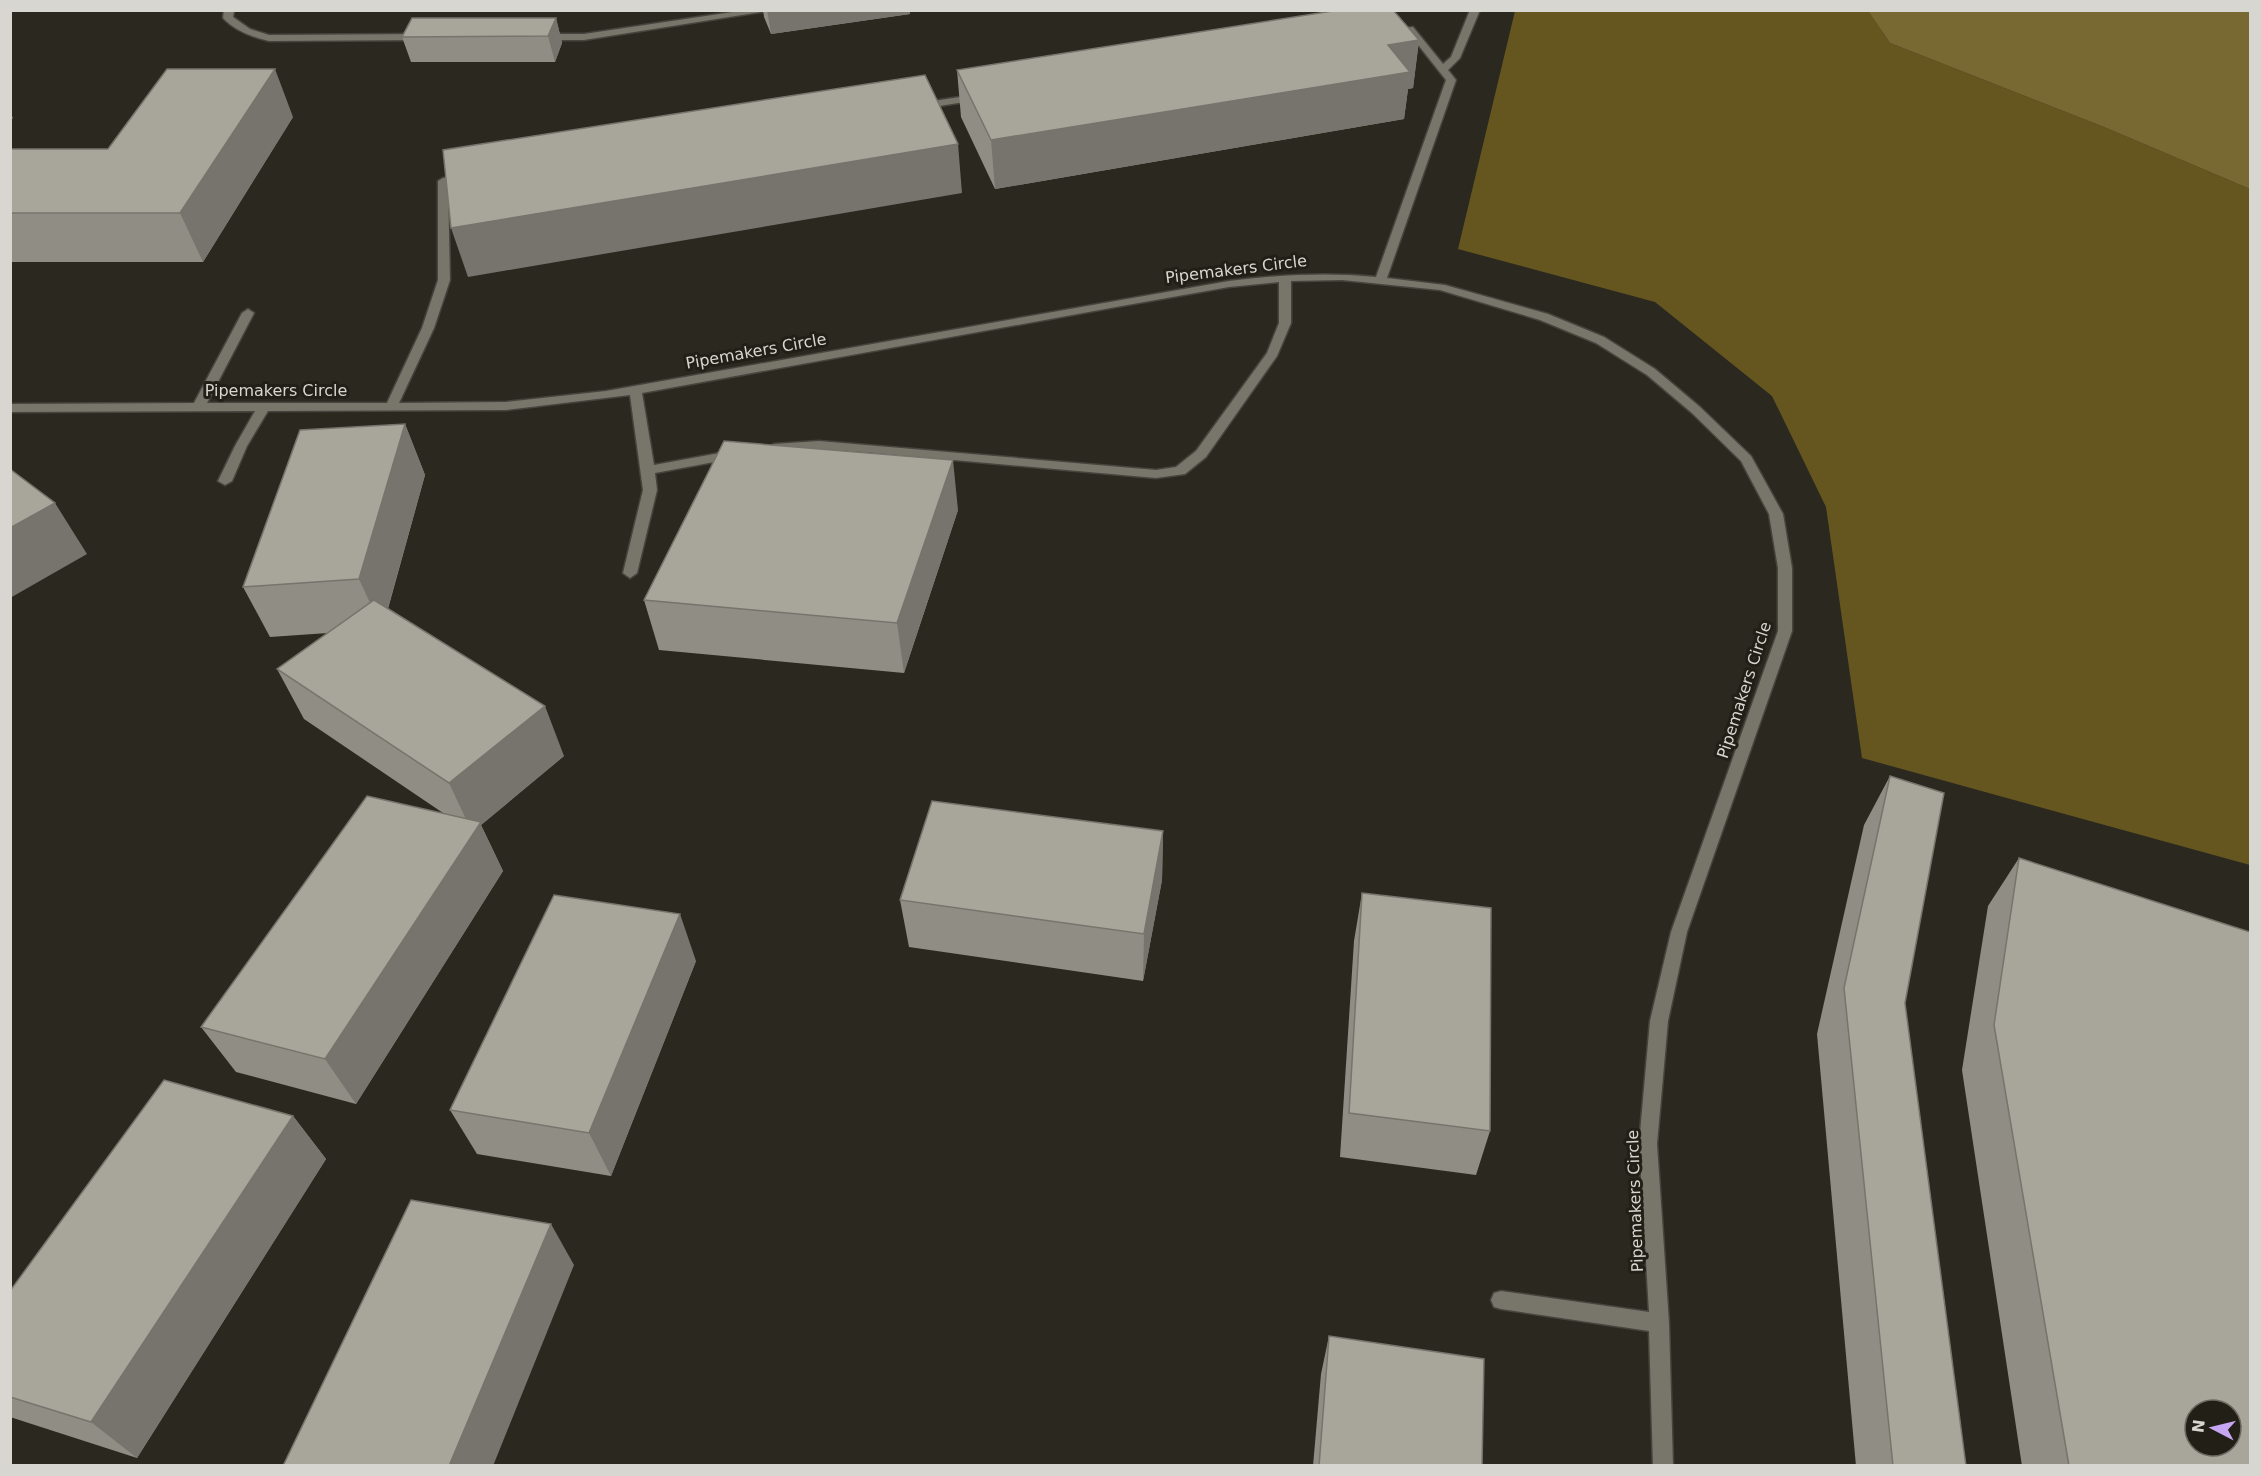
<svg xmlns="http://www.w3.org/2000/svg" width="2261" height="1476" font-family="'DejaVu Sans',sans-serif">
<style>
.forest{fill:#655620}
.water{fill:#786933}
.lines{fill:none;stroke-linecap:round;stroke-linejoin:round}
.minor-casing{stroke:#46443d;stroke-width:3}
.minor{fill:#78756b;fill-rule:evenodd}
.wall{fill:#908e84}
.shaded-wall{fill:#76746c}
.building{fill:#a8a59a;stroke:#76746c;stroke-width:1.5;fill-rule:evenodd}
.labels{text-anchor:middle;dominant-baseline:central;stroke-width:6;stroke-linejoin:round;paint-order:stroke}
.street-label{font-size:16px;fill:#d7d6d0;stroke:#211f16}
</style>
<rect width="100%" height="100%" fill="#2b2820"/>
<path class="forest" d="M1515,11h353l22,32 214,84 146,62v676l-388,-107 -36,-251 -54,-111 -117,-94 -197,-53z"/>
<path class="water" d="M1868,11h382v178l-146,-62 -214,-84z"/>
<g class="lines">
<defs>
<path id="minor" d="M224,10h10l-1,7 17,12 19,6 153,-1 5,3 -5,3 -153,1c-17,-4 -34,-10 -46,-23z
M746,10h27l-189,30h-42l-5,-3 5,-3h42z
M1470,10h10l-20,48 -12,12 8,10 -69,198 58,7 103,29 56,23 51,32 45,38 51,49 32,58 9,54v63l-105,301 -19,89 -11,123 12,179 4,143h-20l-4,-135 -148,-22 -7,-2 -3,-7 3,-7 7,-2 148,21 -10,-168 11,-123 21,-89 107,-301v-63l-9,-54 -28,-53 -49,-48 -45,-38 -51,-32 -56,-23 -100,-30 -98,-10 -51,1v42l-14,33 -71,101 -21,17 -29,4 -292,-26 -45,-3 -45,3 -6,-4 6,-4 45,-3 337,29 20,-3 20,-16 71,-98 12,-30v-41l-50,5 -113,20 -474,86 12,72 82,-15 6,4 -6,4 -81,15 2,17 -20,83 -7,5 -7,-5 20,-83 -13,-95 -124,15 -238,1 -21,35 -15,35 -7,4 -7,-4 17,-35 20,-35 -245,1v-8l184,-1 48,-90 6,-4 6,4 -47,90h180l35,-75 16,-48v-99l5,-3 24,-3 4,1v4l-23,4 2,96 -16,48 -35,75 107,-1 100,-11 623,-110c49,-6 97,-9 147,-4l70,-197 -38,-48 -17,3 -5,-3 5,-3 22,-2 30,37 8,-7z
M980,94l4,1v4l-64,10 -5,-3 5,-3z"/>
</defs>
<use href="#minor" class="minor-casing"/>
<use href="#minor" class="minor"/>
</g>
<path class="wall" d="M763,10h146l1,4 -139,20 -7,-17z
M556,18l6,25 -7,19h-144l-9,-25z
M1419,40l-6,48 -5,1 -4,30 -409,70 -34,-72 -4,-47z
M293,117l-90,145h-193v-113h98z
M405,424l20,51 -37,134 176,147 -83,69 22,46 -147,233 -120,-32 -35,-45 245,-212 -142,-96 -27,-50 51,-36 -58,4 -27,-50z
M958,510l-54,163 -245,-23 -15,-50z
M1890,776l15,227 61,463h-110l-39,-432 47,-209z
M1163,831l-1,49 -19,101 -234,-34 -9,-47z
M2019,858l231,608h-228l-60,-396 26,-164z
M1362,893l128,238 -14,44 -136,-18 14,-216z
M696,961l-85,215 -134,-22 -27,-44z
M293,1116l33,43 -189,299 -127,-41v-126z
M1329,1336l153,130h-169l8,-92z"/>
<path class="shaded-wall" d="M767,10h142l1,4 -139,20z
M556,18l6,25 -7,19 -7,-26z
M1419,40l-6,48 -5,1 -4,30 -409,70 -4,-49 397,-95z
M275,69l18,48 -90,145 -23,-49z
M10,112l3,6 -3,3z
M958,144l4,49 -494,84 -17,-49z
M405,424l20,51 -43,154 -23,-50z
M953,460l5,50 -54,163 -7,-50z
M55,503l32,51 -77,44v-70z
M545,706l19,50 -83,69 22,46 -147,233 -31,-45 147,-227 -23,-49z
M1163,831l-1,49 -19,101 1,-47z
M680,914l16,47 -85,215 -22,-43z
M293,1116l33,43 -189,299 -46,-36z
M551,1224l23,41 -81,201h-44z"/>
<path class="building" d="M1339,10h54l26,30 -31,5 22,27 -419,68 -34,-70z
M412,18h144l-8,18 -146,1z
M167,69h108l-95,144h-170v-64h98z
M925,75l33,69 -507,84 -8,-78z
M405,424l-46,155 -116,8 57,-157z
M724,441l229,19 -56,163 -253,-23z
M10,469l45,34 -45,25z
M374,600l171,106 -96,77 -172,-114z
M1890,776l54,17 -39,210 61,463h-73l-49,-478z
M367,796l114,26 -156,237 -124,-32z
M932,801l231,30 -19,103 -244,-34z
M2019,858l231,74v534h-181l-75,-441zM2195,1410h36v36h-36z
M1362,893l129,15 -1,223 -141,-18z
M554,895l126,19 -91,219 -139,-23z
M164,1080l129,36 -202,306 -81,-25v-106z
M411,1200l140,24 -102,242h-166z
M1329,1336l155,23 -2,107h-163z"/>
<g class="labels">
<g class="street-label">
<text transform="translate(1236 269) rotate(-7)">Pipemakers Circle</text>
<text transform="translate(756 351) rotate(-10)">Pipemakers Circle</text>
<text x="276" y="390">Pipemakers Circle</text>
<text transform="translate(1744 690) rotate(-72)">Pipemakers Circle</text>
<text transform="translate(1635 1201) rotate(-92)">Pipemakers Circle</text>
</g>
</g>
<rect width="2261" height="1476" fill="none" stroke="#d7d6d0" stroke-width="24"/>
<g transform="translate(2213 1428) rotate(277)"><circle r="28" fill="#211f16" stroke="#6a6860" stroke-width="1.5"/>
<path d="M0-4.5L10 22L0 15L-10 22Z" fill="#c6a6f0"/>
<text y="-9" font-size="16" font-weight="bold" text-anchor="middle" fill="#d7d6d0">N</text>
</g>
</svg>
